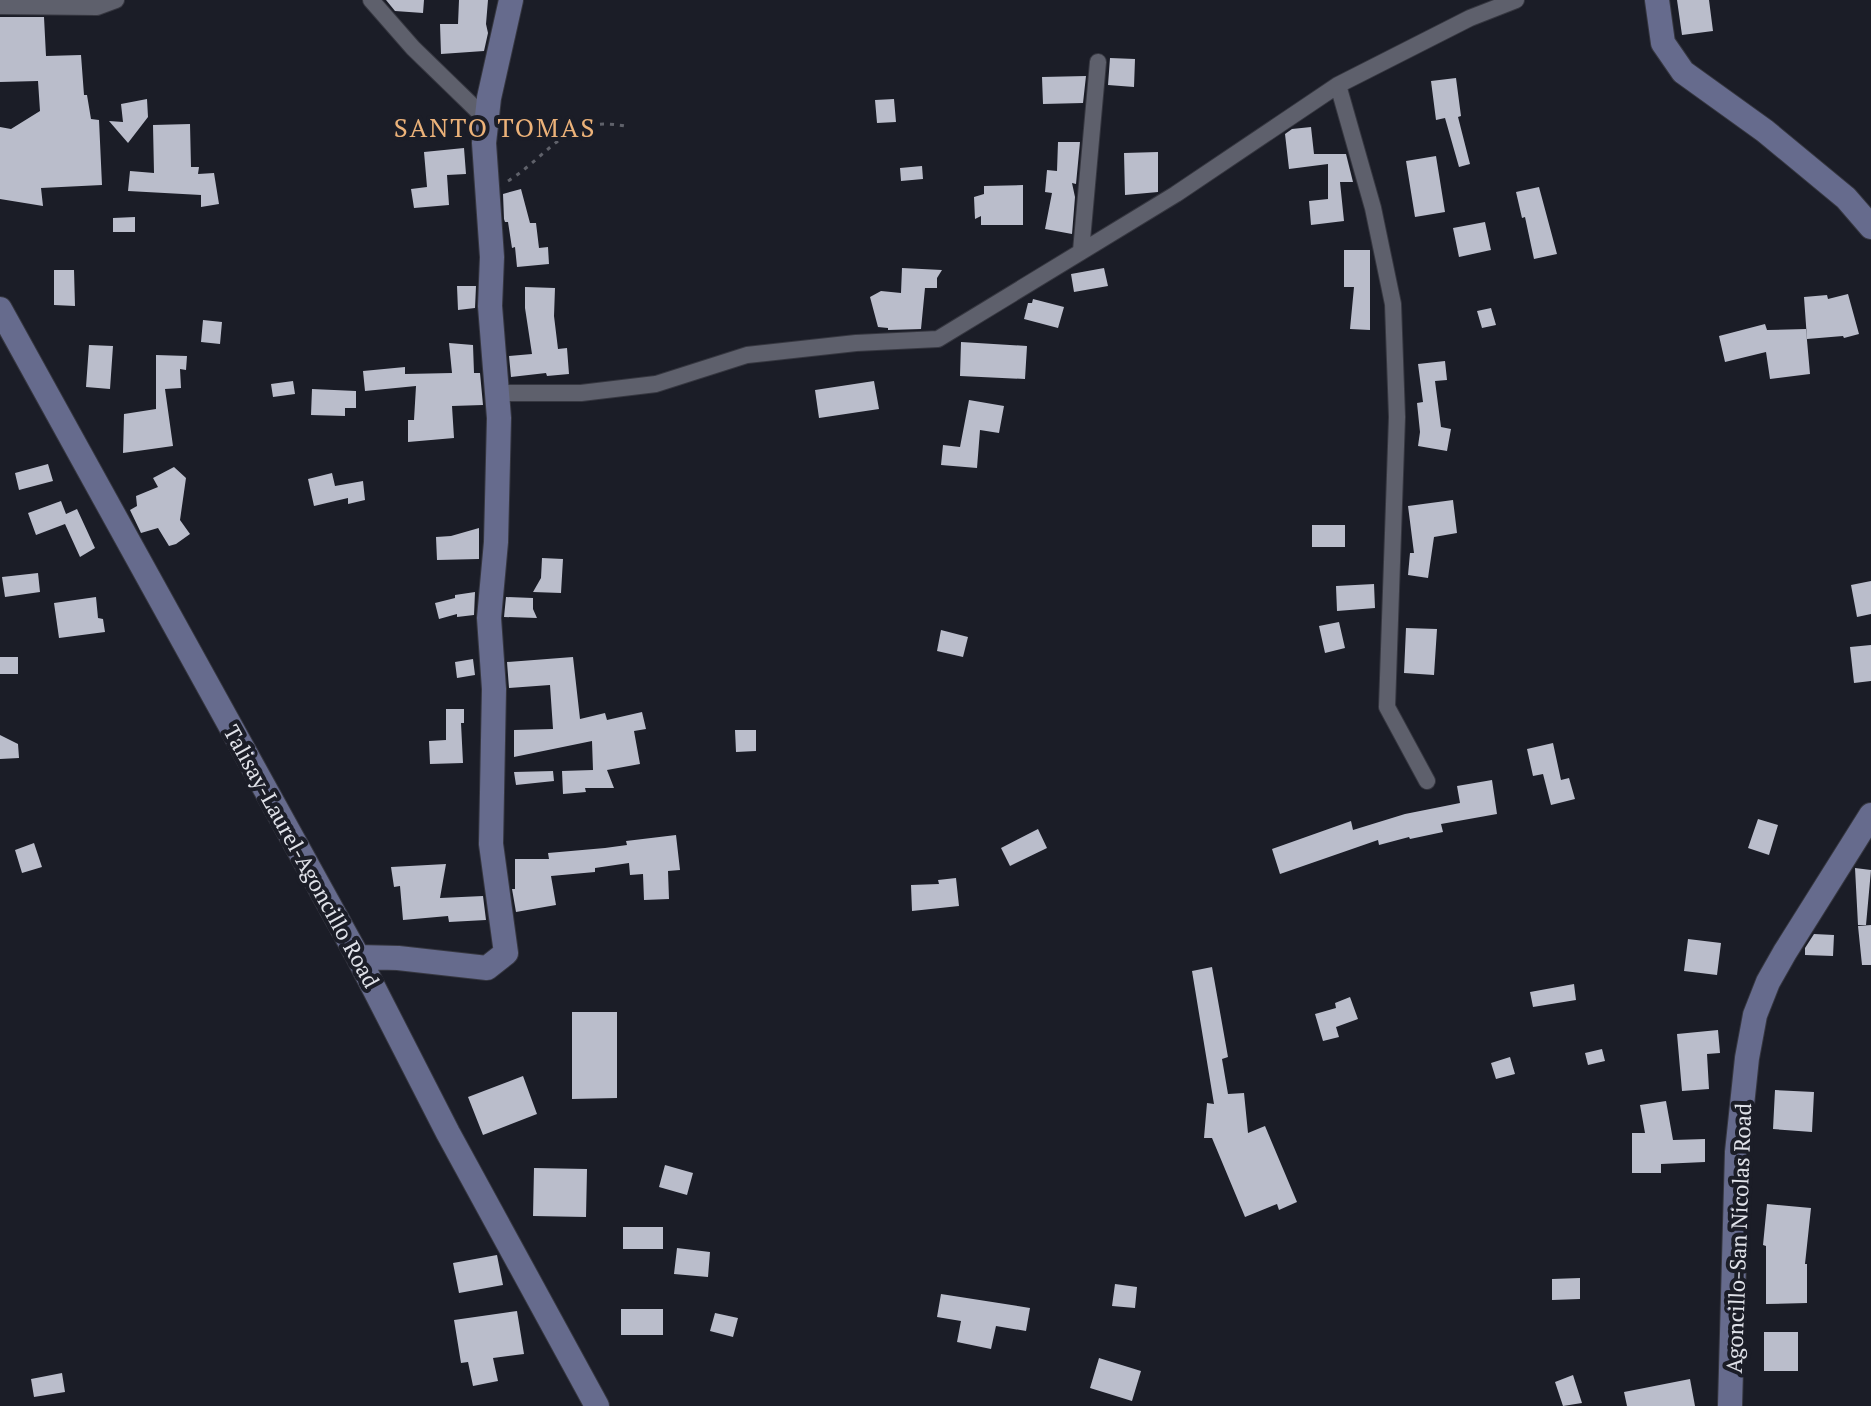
<svg xmlns="http://www.w3.org/2000/svg" width="1871" height="1406" font-family="'PT Serif',serif">
<style>
.building{fill:#babdcb}
.lines{fill:none;stroke-linecap:round;stroke-linejoin:round}
.street-casing{stroke:#363740;stroke-width:18}
.secondary-casing{stroke:#363740;stroke-width:26}
.path{stroke:#5f616a;stroke-width:3;stroke-dasharray:4 6;stroke-linecap:butt}
.street{stroke:#5e606c;stroke-width:16}
.secondary{stroke:#666b8d;stroke-width:24}
.labels{text-anchor:middle;dominant-baseline:central;stroke-width:8;stroke-linejoin:round;paint-order:stroke}
.street-label{font-size:22px;fill:#e0e2e9;stroke:#1b1d27}
.quarter-label{font-size:26px;letter-spacing:2px;fill:#ecb279;stroke:#1b1d27}
</style>
<rect width="100%" height="100%" fill="#1b1d27"/>
<path class="building" d="M386,0h38l-1,13 -28,-2z
M459,0h29l-2,24 2,9 -4,18 -43,3 -1,-30h18z
M1677,0h32l4,31 -31,4z
M0,17h44l2,39 35,-1 3,40h3l4,24 8,1 3,65 -61,3 2,18 -43,-7v-72l11,2 29,-18 -2,-30 -38,1z
M1110,58l25,1 -1,28 -26,-2z
M1086,76l-3,27 -40,1 -1,-27z
M1456,78l5,38 -3,1 12,47 -11,3 -14,-49 -9,2 -5,-39z
M147,99l1,18 -20,26 -19,-22 14,1 -2,-18z
M894,99l2,23 -19,1 -2,-23z
M190,124l1,43h8l-1,7 16,-1 5,31 -18,3v-12l-73,-4 2,-20 24,2 -1,-48z
M1311,127l3,27h32l7,28h-13l4,39 -33,4 -2,-24 19,-2v-35l-39,5 -4,-35 7,-5z
M1058,142h22l-4,42 -4,-1 3,14 -3,37 -27,-5 7,-36 -7,-1 2,-22 10,1z
M464,148l2,26 -19,1 2,30 -35,3 -3,-19 16,-2 -3,-35z
M1158,152v40l-33,3 -1,-42z
M1436,156l9,56 -30,5 -9,-56z
M922,166l1,13 -22,2 -1,-13z
M1023,185v40h-42v-9l-6,3 -1,-22 10,-3v-8z
M1539,187l18,67 -23,5 -9,-42 -3,1 -6,-26z
M521,189l9,34h6l3,25 9,-1 1,17 -32,3 -2,-20 -3,1 -4,-26h-3l-1,-3 -1,-25z
M135,217v15h-22v-14z
M1485,222l6,28 -32,7 -6,-29z
M1344,250h26v80l-20,-1 4,-42h-10z
M902,268l40,2 -5,8v10h-12l-4,41 -33,1v-2l-10,-1 -8,-30 11,-6 20,2z
M1104,268l4,18 -34,6 -3,-18z
M54,270h20l1,36 -21,-1z
M457,286h19l-1,22 -17,2z
M525,287l30,1 -1,28 4,33 9,-1 2,26 -22,2 -1,-3 -35,4 -2,-21 23,-2 -7,-46z
M1848,294l11,40 -15,4 -1,-2 -36,3 -3,-42 23,-2 1,4z
M1033,299l31,8 -6,21 -34,-9 4,-16h4z
M1491,308l5,17 -14,3 -5,-17z
M203,320l19,2 -2,22 -19,-2z
M1765,324l2,6 39,-1 4,45 -40,5 -4,-27 -41,10 -6,-26z
M961,342l66,4 -2,33 -65,-3z
M449,343l24,2 1,28h6l3,32 -31,1 2,32 -46,4v-22h6l2,-34 -51,5 -2,-20 42,-4v7l47,-1z
M89,345l24,1 -3,43 -24,-2z
M156,355l31,1 -1,14 -6,-1 1,19 -16,1 8,57 -50,7 1,-39 32,-5z
M1445,361l2,19 -12,1 6,46 10,2 -4,22 -29,-5 2,-14 -3,-29 6,-1 -5,-38z
M293,381l2,13 -22,3 -2,-13z
M874,381l5,28 -60,9 -4,-28z
M312,389l44,2v17h-11v8l-34,-1z
M969,400l35,6 -5,27 -19,-3 -3,38 -36,-3 2,-20 17,2z
M48,464l5,17 -34,9 -4,-17z
M174,467l12,11 -6,42 10,14 -14,10 -7,2 -11,-18 -17,5 -11,-23 7,-4 -1,-10 22,-9 -5,-9z
M332,473l3,13 28,-5 2,19 -17,4v-6l-34,8 -6,-27z
M1453,500l4,33 -23,4 -6,41 -20,-3 2,-22h4l-6,-47z
M61,501l5,13 11,-5 18,39 -15,9 -15,-33 -29,11 -8,-22z
M1312,525h33v22h-33z
M479,528v31l-42,1 -1,-23 15,-1z
M542,558l21,1 -2,34 -28,-1 8,-14z
M38,573l2,19 -35,5 -3,-20z
M1871,581v33l-14,3 -6,-32z
M1374,584l1,24 -38,3 -1,-25z
M475,592l-1,23 -17,2v-3l-18,5 -4,-16 20,-5v-3z
M96,597l2,21 5,1 2,13 -46,6 -5,-35z
M506,597l27,1v11l4,9 -33,-1z
M1339,622l6,26 -20,5 -6,-27z
M1406,628l31,1 -3,46 -30,-2z
M941,630l27,7 -5,20 -26,-6z
M1871,645v36l-17,2 -4,-36z
M0,657h18v17h-18z
M573,657l7,62 25,-6 2,7 35,-8 4,17 -12,2 6,33 -33,6 7,18h-29l1,4 -23,2 -1,-23 31,-1 -1,-29 -78,16v-27l39,-1 -3,-44 -41,3 -2,-26z
M473,659l2,16 -18,3 -2,-16z
M446,709h18v14h-3l2,40 -33,1 -1,-23 17,-1z
M735,730h21v21l-20,1z
M0,735l18,9 1,14 -19,1z
M1553,743l8,37 8,-2 6,21 -24,6 -8,-31 -10,2 -6,-27z
M553,771l1,10 -38,4 -2,-13z
M1492,780l5,34 -56,10 2,8 -33,7 -1,-2 -30,8 -1,-5 -98,34 -8,-25 79,-28 2,9 52,-16 55,-11 -3,-17z
M1758,819l20,6 -9,30 -21,-7z
M1038,829l9,19 -37,18 -9,-18z
M676,835l4,35 -12,1 1,28 -25,1 -1,-26 -13,1 -1,-12 -34,5v4l-44,4 5,29 -40,7 -4,-23h3v-30h34l-1,-6 57,-5 22,-3 -1,-4z
M34,843l8,24 -20,6 -7,-23z
M446,864l-6,34 43,-2 3,24 -37,2 -1,-6 -45,4 -3,-34 -6,1 -3,-20z
M1855,868l16,2 -5,55h-8z
M956,878l3,28 -47,5 -1,-26 28,-1 -1,-4z
M1871,925v40h-9l-4,-39z
M1814,934l20,1 -1,21 -28,-1v-7z
M1688,939l33,4 -4,32 -33,-4z
M1212,967l16,90 -6,2 6,35 16,-1 4,40 17,-7 32,76 -18,8 -2,-6 -32,13 -33,-79h-8l3,-35 7,1 -22,-133z
M1574,984l2,16 -43,7 -3,-15z
M1350,997l8,22 -22,8 3,10 -16,4 -8,-27 21,-6 -1,-5z
M572,1012h45v86l-45,1z
M1718,1030l2,23 -13,1 2,35 -27,2 -5,-57z
M1602,1049l3,12 -17,4 -3,-12z
M1510,1057l5,17 -19,5 -5,-16z
M523,1076l14,38 -54,21 -15,-38z
M1775,1090l39,2 -2,40 -39,-3z
M1666,1101l7,39 32,-1v23l-44,2v9h-29v-40h13l-5,-28z
M665,1165l28,8 -6,22 -28,-8z
M534,1168l53,1 -1,48 -53,-1z
M1767,1204l44,4 -6,56h2v39l-41,1v-58l-3,-1z
M623,1227h40v22h-40z
M677,1248l33,4 -2,25 -34,-3z
M497,1255l6,30 -44,8 -6,-30z
M1580,1278v21l-28,1v-21z
M1115,1284l22,3 -2,21 -23,-2z
M941,1294l89,14 -4,23 -30,-5 -5,23 -34,-7 4,-21 -24,-4z
M621,1309h42v26h-42z
M517,1311l7,43 -31,4 5,23 -25,5 -5,-24 -7,1 -7,-43z
M715,1313l23,5 -5,19 -23,-6z
M1764,1332h34v39h-34z
M1099,1358l42,13 -9,30 -42,-13z
M62,1373l3,19 -31,5 -3,-18z
M1573,1375l9,28 -19,3 -8,-24z
M1690,1379l5,27h-68l-3,-14z"/>
<g class="lines">
<defs>
<path id="street" d="M371,0l42,48 72,70
M0,6l97,1 19,-7
M1338,85l35,123 20,96 4,113 -10,290 40,74
M1081,251l17,-189
M497,393h84l75,-9 91,-29 109,-12 82,-4 238,-145 162,-109 132,-67 46,-18"/>
<path id="secondary" d="M1657,0l6,43 20,29 82,59 81,67 25,29
M0,309l358,648 90,176 149,273
M358,957l40,1 89,10 19,-15 -15,-109 3,-155 -5,-71 7,-76 3,-124 -9,-112 2,-49 -8,-114 5,-45 22,-98
M1730,1406l7,-254 10,-94 8,-43 13,-33 17,-30 86,-137"/>
</defs>
<use href="#street" class="street-casing"/>
<use href="#secondary" class="secondary-casing"/>
<path class="path" d="M508,181c44,-28 58,-66 117,-55"/>
<use href="#street" class="street"/>
<use href="#secondary" class="secondary"/>
</g>
<g class="labels">
<g class="street-label">
<text transform="translate(302 856) rotate(61)">Talisay-Laurel-Agoncillo Road</text>
<text transform="translate(1738 1238) rotate(-88)">Agoncillo-San Nicolas Road</text>
</g>
<g class="quarter-label">
<text x="495" y="127">SANTO TOMAS</text>
</g>
</g>
</svg>
